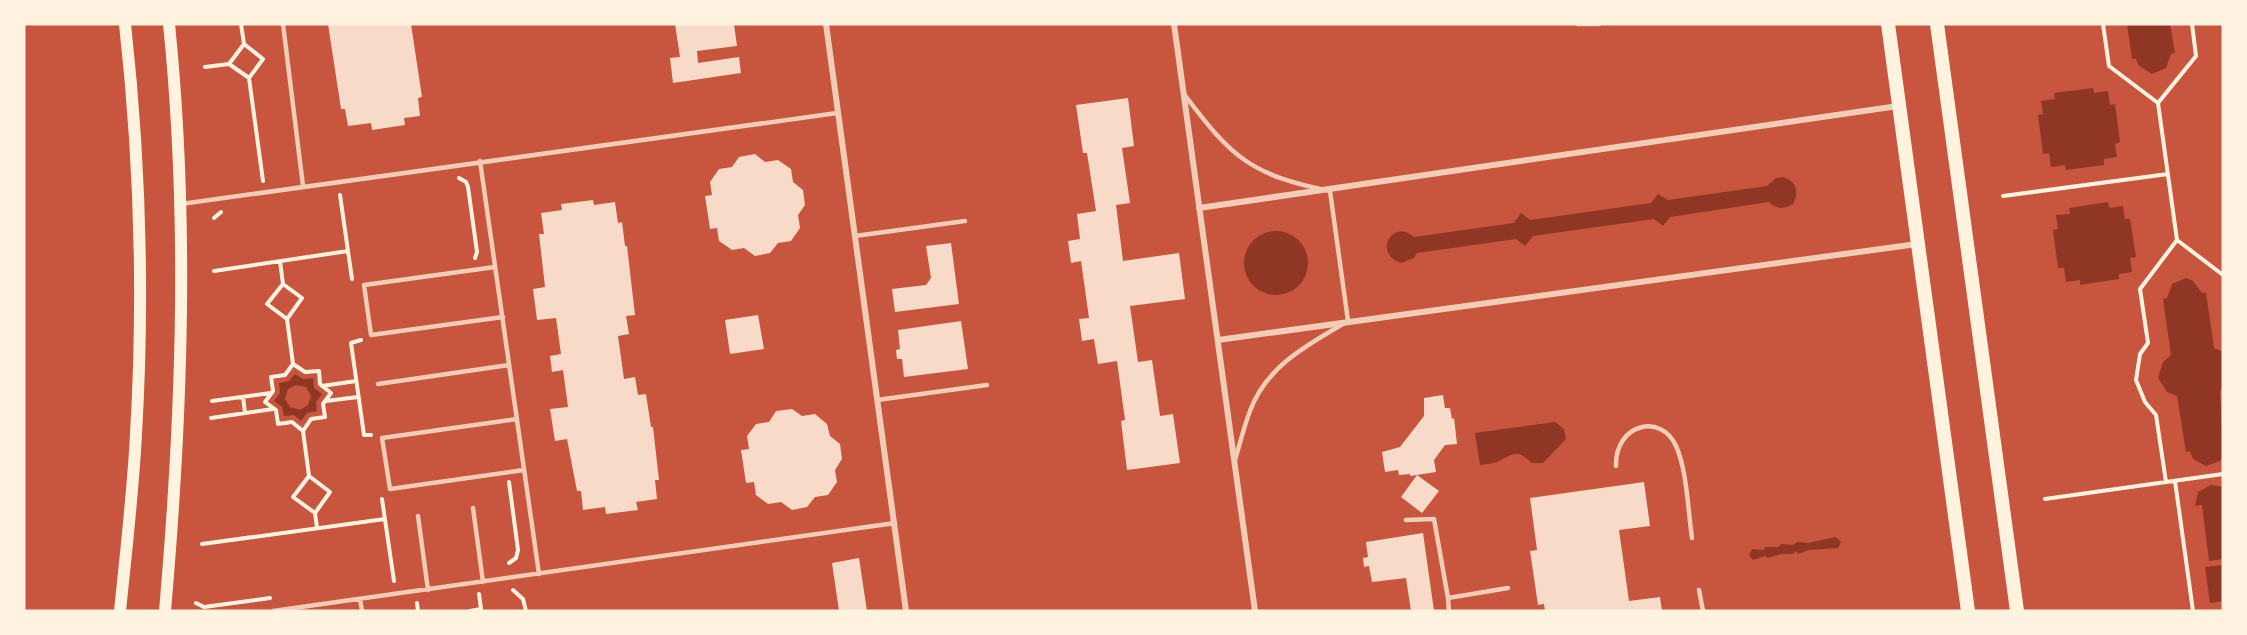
<svg xmlns="http://www.w3.org/2000/svg" width="2247" height="635" font-family="'Work Sans',sans-serif">
<style>
.water{fill:#8f3625;fill-rule:evenodd}
.building{fill:#f7dbc8}
.lines{fill:none;stroke-linecap:round;stroke-linejoin:round}
.path{stroke:#fff3e0;stroke-width:4}
.service{stroke:#f1ccb7;stroke-width:4.5}
.minor{stroke:#f1ccb7;stroke-width:6}
.secondary{stroke:#fff3e0;stroke-width:12}
.primary{stroke:#fff3e0;stroke-width:14}
</style>
<rect width="100%" height="100%" fill="#c8553d"/>
<path class="water" d="M2127,24h43l5,29 -4,1 -5,14 -14,6 -13,-8 -3,-7h-4z
M2093,88l1,5 14,-2 2,14 5,-1 5,38 -5,2 2,13 -13,2v6l-38,5 -1,-5 -14,2 -2,-14 -6,1 -5,-39 5,-1 -2,-13 14,-2 -1,-6z
M1783,177c13,4 17,14 10,27 -9,5 -16,6 -24,-2l-99,15 -7,9 -9,-7 -121,17 -8,10 -9,-7 -99,14 -3,5 -13,5c-29,-10 -8,-45 13,-26l100,-14 7,-10 9,7 121,-17 7,-9 10,6 99,-14 9,-8z
M2108,202l1,6 14,-2 2,13h5l6,38 -6,1 2,14 -13,2v5l-39,6v-5l-14,2 -2,-14h-6l-5,-38 5,-1 -2,-14 14,-1 -1,-6z
M1244 263a32 32 0 1 1 64 0a32 32 0 1 1-64 0Z
M2186,278l7,3 9,12h4l8,55 9,4v36l-3,2 3,65 -3,6 -14,5 -13,-7 -3,-8 -4,1 -9,-56 -10,-4 -9,-14 5,-16 8,-7 -8,-56 4,-1 5,-14z
M295,374l8,5 10,-1 1,10 8,6 -6,8 1,9 -10,2 -6,8 -7,-6 -10,1 -2,-9 -8,-6 6,-8 -1,-10 10,-2zM296,385l10,2 5,9 -3,9 -8,5 -10,-3 -5,-8 3,-10z
M1555,422l9,7 2,10 -23,24h-11c-15,-14 -17,-10 -33,-2 -5,3 -13,3 -19,4l-5,-32z
M2211,485l12,2v72l-14,2 -7,-56 -7,1 3,-14z
M1836,537l5,5 -3,6 -29,2 -11,4 -2,-3 -3,3h-12l-13,4 -3,-2 -12,4 -4,-5 3,-6 11,1 3,-3h12l3,-3 12,1 4,-3 11,1z
M2223,565v36l-13,2 -5,-36z"/>
<path class="building" d="M328,24h83l11,73 -4,1 2,18 -16,2 1,7 -33,5 -1,-7 -23,3 -3,-17h-4z
M675,24h59l3,22 -40,5 1,12 41,-6 2,16 -68,10 -3,-25 10,-1z
M1128,98l6,48 -12,2 8,55 -14,2 7,56 56,-8 6,46 -55,7 8,56 14,-2 8,56 13,-2 7,49 -53,7 -6,-49 4,-1 -8,-59 -19,3 -4,-25 -12,2 -3,-22 10,-1 -8,-57 -10,2 -3,-22 12,-2 -3,-25 19,-3 -9,-58h-4l-7,-48z
M755,154l10,8 13,-2 13,9 2,13 10,8 2,15 -7,10 2,13 -9,13 -13,2 -8,10 -15,3 -11,-8 -12,2 -13,-9 -2,-13 -7,1 -5,-33 7,-1 -2,-13 9,-13 13,-2 7,-10z
M593,200l1,5 21,-3 3,21 4,-1 3,24h2l8,69 -9,1 3,18 -11,2 6,43 11,-2 3,18 8,-1 5,33h2l6,53h-4l2,19 -21,3 2,8 -32,4 -1,-7 -22,3 -2,-19h-4l-10,-52 -12,2 -5,-32 18,-2 -5,-37 -11,2 -2,-16 11,-2 -5,-36 -19,2 -4,-31 12,-2 -6,-53h5l-3,-21 21,-3 -1,-6z
M951,243l8,61 -64,8 -3,-23 34,-4 5,-7 -5,-32z
M758,315l6,34 -34,5 -5,-34z
M961,321l7,48 -64,8 -2,-18h-5l-1,-9 4,-1 -2,-19z
M1443,395l2,13h5l2,11 2,-1 3,26 -12,1 -11,15 2,12 -26,4v-2l-11,1 -1,-5 -13,2 -3,-20 18,-5 24,-31v-18z
M792,409l10,7 13,-2 12,10 3,12 10,8 2,15 -7,11 2,12 -9,13 -13,2 -8,10 -15,3 -11,-8 -13,2 -12,-9 -2,-13 -8,1 -5,-33 8,-1 -2,-13 9,-12 13,-2 7,-11z
M1417,475l22,16 -17,22 -21,-16z
M1644,482l6,44 -31,4 10,71 31,-4 2,14h-117l-1,-7 -6,1 -8,-54 7,-1 -7,-52z
M1423,533l11,78h-23l-5,-33 -34,4 -3,-16 -5,1 -1,-9 5,-1 -2,-15z
M859,558l8,53h-28l-7,-48z"/>
<g class="lines">
<path class="path" d="M241,24l3,20
M2103,24l6,42 49,37
M205,67l24,-3 15,-20 19,15 -14,19 -20,-14
M249,78l14,103
M459,178l7,4 2,5 9,65 -2,6
M340,195l12,84
M2003,196l165,-22
M214,218l7,-6
M2177,240l-19,-137 38,-47 -4,-32
M280,261l3,23 -16,20 20,15 15,-21 -19,-14
M214,271l134,-20
M287,319l6,45
M361,340l-10,3 13,92h7
M293,364l12,8 14,-1 1,13 11,9 -8,11 2,13 -14,2 -8,12 -11,-9 -14,2 -2,-14 -11,-8 8,-11 -2,-14 14,-2z
M322,386l34,-5
M243,397l2,16
M212,401l59,-8
M326,401l32,-4
M211,418l62,-9
M303,431l6,45 -16,21 22,16 15,-21 -21,-16
M2175,481l18,130
M509,482l9,68 -2,8 -7,5
M2166,482l-10,-67 -11,-13 -9,-22 4,-26 8,-11 -8,-54 37,-49 46,35
M382,499l12,82
M2045,499l178,-25
M315,513l2,15
M202,544l183,-25
M513,590l10,9 3,12
M196,603l8,4 66,-9
M417,603l1,8
M470,611l11,-2 -2,-15"/>
<path class="service" d="M283,24l20,162
M1578,24h21
M1184,94c48,64 67,81 146,97l18,130c-39,23 -81,44 -98,90 -6,15 -10,33 -15,49
M480,161l59,413
M181,204l656,-91
M855,236l110,-15
M495,267l-131,18 7,50 132,-18
M378,384l131,-19
M877,400l110,-15
M517,419l-135,19 8,51 134,-19
M1616,466c-1,-43 46,-53 60,-20 11,24 12,65 16,92
M473,508l10,74
M418,516l10,74
M1406,520l28,-1 14,79
M1699,590l4,21
M360,599l2,12
M273,611l622,-88
M1449,611l-1,-13 60,-10"/>
<path class="minor" d="M826,24l80,587
M1174,24l81,587
M1199,208l699,-102
M1218,340l699,-96"/>
<path class="secondary" d="M120,611c6,-59 13,-118 16,-177 8,-136 4,-275 -11,-410
M165,611c17,-196 24,-391 4,-587"/>
<path class="primary" d="M1888,24l80,587
M1937,24l80,587"/>
</g>
<rect width="2247" height="635" fill="none" stroke="#fff3e0" stroke-width="51"/>
</svg>
